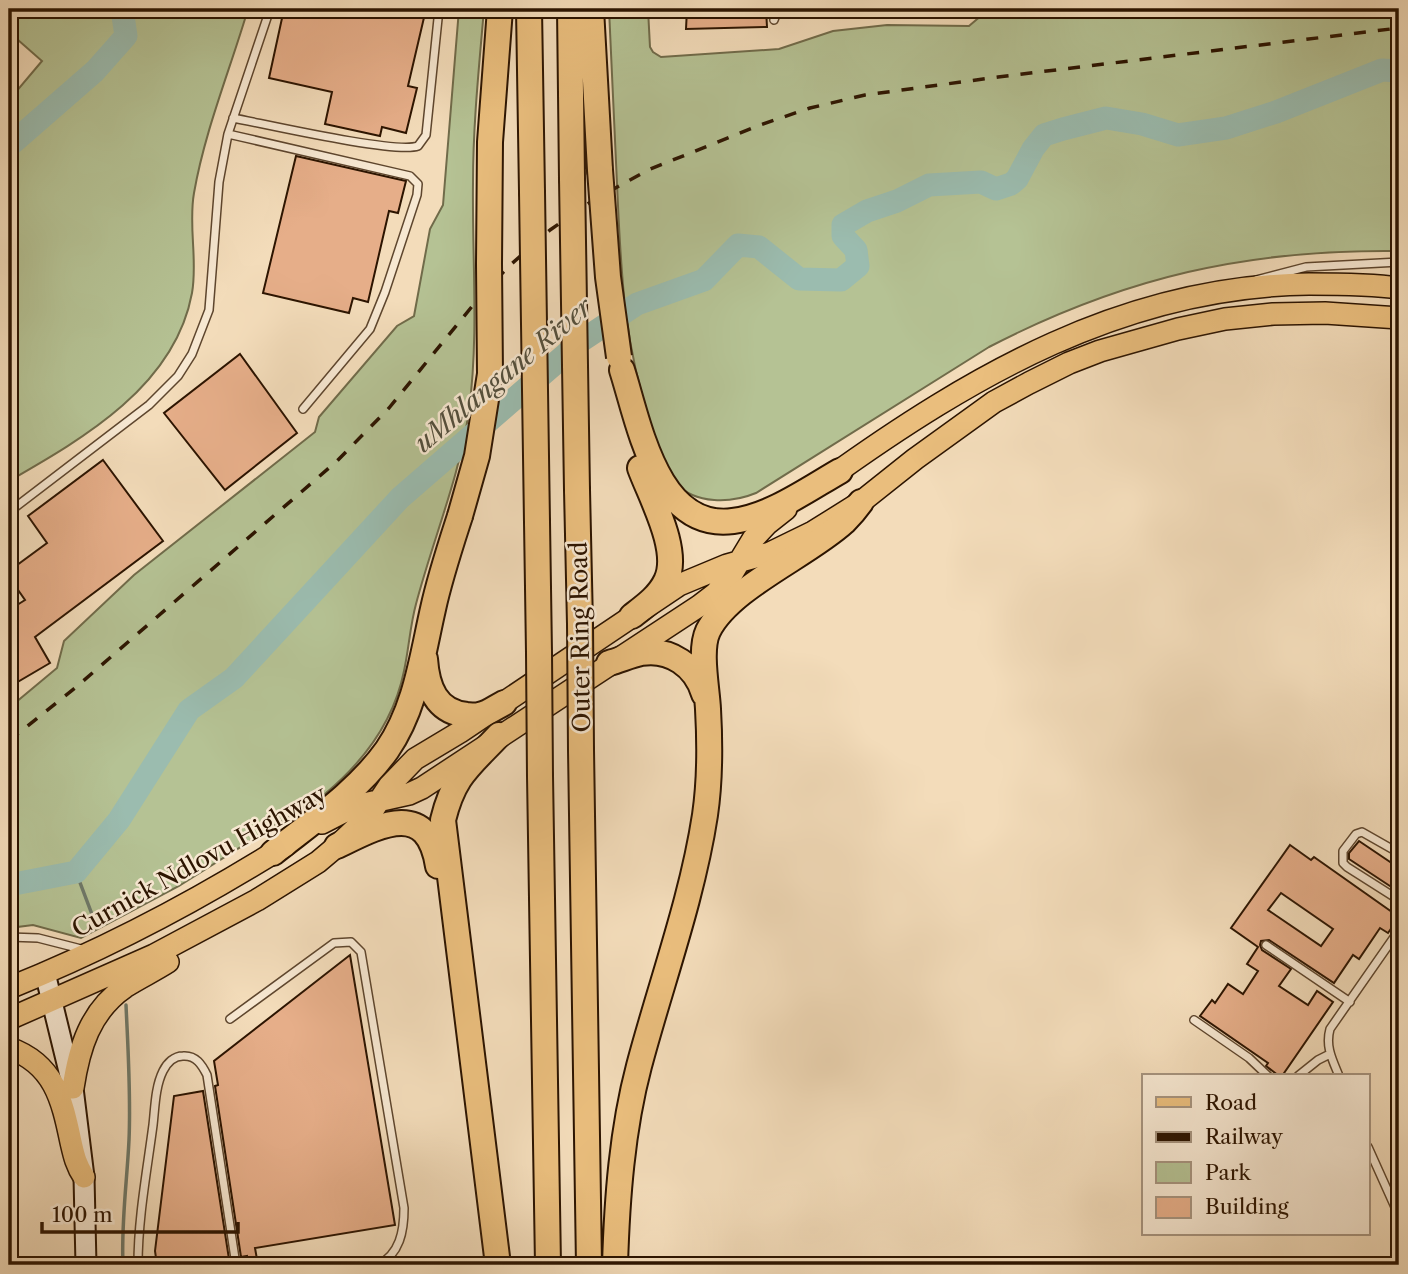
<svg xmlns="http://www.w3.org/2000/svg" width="1408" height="1274" font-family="'Libre Caslon Text',serif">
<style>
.green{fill:#b5c294;stroke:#706b4a;stroke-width:2}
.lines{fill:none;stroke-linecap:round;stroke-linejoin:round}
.stream{stroke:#6f7969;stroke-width:3.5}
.river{stroke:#9bbcaf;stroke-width:23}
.building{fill:#e6ae89;stroke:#2c1400;stroke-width:2;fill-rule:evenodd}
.lane-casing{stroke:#5e462e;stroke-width:10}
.secondary-casing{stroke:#2c1400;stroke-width:23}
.primary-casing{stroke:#2c1400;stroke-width:24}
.highway-casing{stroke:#2c1400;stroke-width:28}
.lane{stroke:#f7e8d2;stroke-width:7}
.secondary{stroke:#f7e8d2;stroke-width:19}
.primary{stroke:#eabe7d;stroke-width:21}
.highway{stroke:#eabe7d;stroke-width:24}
.rail{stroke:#2c1400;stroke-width:3.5;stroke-dasharray:12 12;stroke-linecap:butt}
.highway-bridge-casing{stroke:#2c1400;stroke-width:28;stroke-linecap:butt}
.highway-bridge{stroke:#eabe7d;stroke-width:24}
.labels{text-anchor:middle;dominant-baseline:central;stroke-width:5;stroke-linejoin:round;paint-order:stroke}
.street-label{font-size:24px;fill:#2c1400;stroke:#f7e8d2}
.water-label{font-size:26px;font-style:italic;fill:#534f3d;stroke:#f7e8d2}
</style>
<rect width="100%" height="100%" fill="#f3dcba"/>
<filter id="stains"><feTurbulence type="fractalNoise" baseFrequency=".00286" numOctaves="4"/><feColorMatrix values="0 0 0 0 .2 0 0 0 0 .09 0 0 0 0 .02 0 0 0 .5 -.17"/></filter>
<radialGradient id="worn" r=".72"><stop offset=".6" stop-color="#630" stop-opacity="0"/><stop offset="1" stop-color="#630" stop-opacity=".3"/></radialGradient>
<path class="green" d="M9,9h239c-18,61 -43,121 -54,184 -6,33 4,67 -2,100 -17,93 -108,145 -183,188v-381l33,-39 -33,-29z
M459,9h25c-5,58 -11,116 -11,174 -1,75 6,153 -4,227 -9,66 -36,129 -53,194 -6,22 -7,44 -12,67 -10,50 -40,90 -78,122l-147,93 -98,52 -48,-13 -24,3v-220l48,-40 7,-27 70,-66 181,-143 4,-15 78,-91 17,-10 16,-87 13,-24z
M609,9h39l2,38 3,5 8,5 118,-8 54,-18 54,-6 82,1 20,-17h410v242c-151,-2 -275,26 -410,96l-233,146c-24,10 -61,12 -80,-10 -13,-17 -18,-38 -25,-58 -28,-84 -30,-154 -34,-241 -3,-58 -5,-117 -8,-175z"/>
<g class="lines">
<path class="stream" d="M76,872l17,45
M123,1265c-2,-42 4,-83 6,-125 2,-45 -1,-90 -3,-135"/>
<path class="river" d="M9,146l86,-75 31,-35 -4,-27
M9,885l67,-13 43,-52 70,-110 45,-32 166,-180 181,-157 56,-37 67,-24 34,-35 21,2 40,32 42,1 17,-14 -2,-16 -13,-14v-11l24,-14 30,-10 32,-16 52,-3 15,7 15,-5 6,-5 16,-30 11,-14 19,-6 43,-11 36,6 36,11 48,-7 50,-16 106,-42 17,1"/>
</g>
<path class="building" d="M284,9h142l-18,77 9,2 -11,45 -24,-6 -2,9 -55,-12 7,-32 -63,-14z
M687,9h79l1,18 -81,2z
M296,156l110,25 -8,32 -9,-2 -21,91 -15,-4 -4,15 -86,-20z
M240,354l57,79 -72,57 -61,-77z
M103,460l60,81 -128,96 15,26 -41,24v-77l16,-10 -16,-23v-6l38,-28 -19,-27z
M1359,841l40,27v24l-50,-33v-6z
M1290,845l21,15 3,-3 85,60 -11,16 -8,-5 -21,31 -6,-4 -19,28 -65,-43 -8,1 -1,4 2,5 29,19 -12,17 29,19 9,-14 16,11 -51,74h-3l-13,-10 2,-3 -68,-47 12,-16 3,3 13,-19 15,10 15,-23 -11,-7 11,-17 -27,-19zM1281,893l52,36 -12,17 -53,-36z
M350,955l45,270 -140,23 3,17h-10l-1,-9 -6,1 -26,-171 3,-1 -4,-24z
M203,1091l26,168 -6,1 1,5h-67l-2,-14 19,-155z"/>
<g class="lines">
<defs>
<path id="lane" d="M774,20l4,-11
M233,118c32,6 162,36 185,28l8,-11 13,-126
M228,134l182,42 8,8 -1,11 -32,97 -15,37 -67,80
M1256,280l50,-13 93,-5
M9,512l140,-107 29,-29 14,-22 17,-44 10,-128 9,-48 42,-125
M1399,853l-37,-21 -6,2 -13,17v12l4,4 52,33
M9,937l29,1 47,12
M1266,945l84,57
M230,1019l104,-76 17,-1 10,10 43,256c0,23 -4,46 -26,57
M1194,1020l55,38 19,18
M1298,1076l20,-16 12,-6
M1339,1076c-6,-15 -14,-29 -9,-47l69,-99
M1368,1147l31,69
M138,1265c0,-47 9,-94 15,-140 2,-17 2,-38 10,-54 4,-8 11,-15 20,-15 13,-1 19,9 24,19l29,190"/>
<path id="secondary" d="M45,973l28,115 11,89 2,88"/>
<path id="primary" d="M826,480c146,-105 299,-194 483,-196 30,0 61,0 90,4
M322,823l33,-17 54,-12 13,-6 277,-182 17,-13 14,-16 23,-38 14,-15 19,-15
M9,988c97,-39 188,-87 277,-143
M9,1019l145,-64 103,-55 61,-38 19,-16 32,-30 20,-30 26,-27 45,-27 219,-147 48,-20 43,-12 43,-21 48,-30 54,-43 79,-57 35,-19 40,-20 31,-12 78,-22 47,-10 48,-5 52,-1 74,5
M9,1048c45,16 53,51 62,94 3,13 5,23 13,35
M73,1088c6,-40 17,-77 52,-101 14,-9 29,-16 43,-25"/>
<path id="highway" d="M529,9l3,183
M570,9l2,170
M591,9l9,161
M489,264l1,-122 10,-133
M622,370c17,53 35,161 111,151 38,-5 74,-31 107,-50
M577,490l3,134
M537,522l2,131
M632,616c13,-10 27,-20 34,-35 15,-30 -15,-83 -26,-113
M425,659c2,28 11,53 42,56 1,0 11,1 12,0 8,-1 17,-8 25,-12
M609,663c11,-3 22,-8 32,-10 29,-5 55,13 63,41
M581,750l8,515
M540,776l8,489
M337,846c41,-20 90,-48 101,20
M273,853c39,-31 85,-62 114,-103 29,-42 35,-93 46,-141 7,-32 17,-62 27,-93
M498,1265l-55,-445c11,-45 26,-53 56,-85
M615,1265c2,-66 7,-135 24,-199 22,-83 53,-166 66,-251 5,-34 5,-71 3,-106 -1,-21 -9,-59 0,-78 22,-44 99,-75 136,-109 6,-6 12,-13 17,-20"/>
</defs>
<use href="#lane" class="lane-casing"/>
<use href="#secondary" class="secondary-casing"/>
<use href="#primary" class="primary-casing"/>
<use href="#highway" class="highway-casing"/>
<use href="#lane" class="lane"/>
<use href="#secondary" class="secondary"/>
<use href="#primary" class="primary"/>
<use href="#highway" class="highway"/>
<path class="rail" d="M9,741l66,-53 262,-227 52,-53 85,-104 34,-37 42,-37 42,-29 56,-31 112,-45 50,-17 55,-13 133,-18 401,-49"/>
<defs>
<path id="highway-bridge" d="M600,170l8,107 11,80
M572,179l5,311
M532,192l5,330
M460,516l17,-60 13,-82 -1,-110
M580,624l1,126
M539,653l1,123"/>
</defs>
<use href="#highway-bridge" class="highway-bridge-casing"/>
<use href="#highway-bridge" class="highway-bridge"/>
</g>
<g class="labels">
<g class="street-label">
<text transform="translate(580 637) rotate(-91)">Outer Ring Road</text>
<text transform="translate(199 861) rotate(-29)">Curnick Ndlovu Highway</text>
</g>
<g class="water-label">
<text transform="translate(503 375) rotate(-40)">uMhlangane River</text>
</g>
</g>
<rect width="1408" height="1274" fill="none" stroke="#f3dcba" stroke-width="35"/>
<rect x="10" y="10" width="1387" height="1253" fill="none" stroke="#2c1400" stroke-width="3.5"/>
<rect x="18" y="18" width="1373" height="1239" fill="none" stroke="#2c1400" stroke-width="2"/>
<rect x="1142" y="1074" width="228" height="161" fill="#f7e8d2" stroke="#a6937e" stroke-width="2"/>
<rect x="1156" y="1097" width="35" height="10" fill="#eabe7d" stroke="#a6937e" stroke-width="2"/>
<text x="1205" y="1110" font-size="21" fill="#2c1400">Road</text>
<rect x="1156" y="1132" width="35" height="10" fill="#2c1400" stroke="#a6937e" stroke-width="2"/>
<text x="1205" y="1144" font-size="21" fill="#2c1400">Railway</text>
<rect x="1156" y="1162" width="35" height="21" fill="#b5c294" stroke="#a6937e" stroke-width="2"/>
<text x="1205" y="1180" font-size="21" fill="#2c1400">Park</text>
<rect x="1156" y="1197" width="35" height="21" fill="#e6ae89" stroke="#a6937e" stroke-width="2"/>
<text x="1205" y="1214" font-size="21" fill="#2c1400">Building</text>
<path d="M42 1222v10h196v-10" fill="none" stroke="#2c1400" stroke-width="3.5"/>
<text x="52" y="1222" font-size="21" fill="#2c1400" stroke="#f7e8d2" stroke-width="5" paint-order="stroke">100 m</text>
<rect width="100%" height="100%" filter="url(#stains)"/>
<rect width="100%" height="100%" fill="url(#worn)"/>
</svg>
